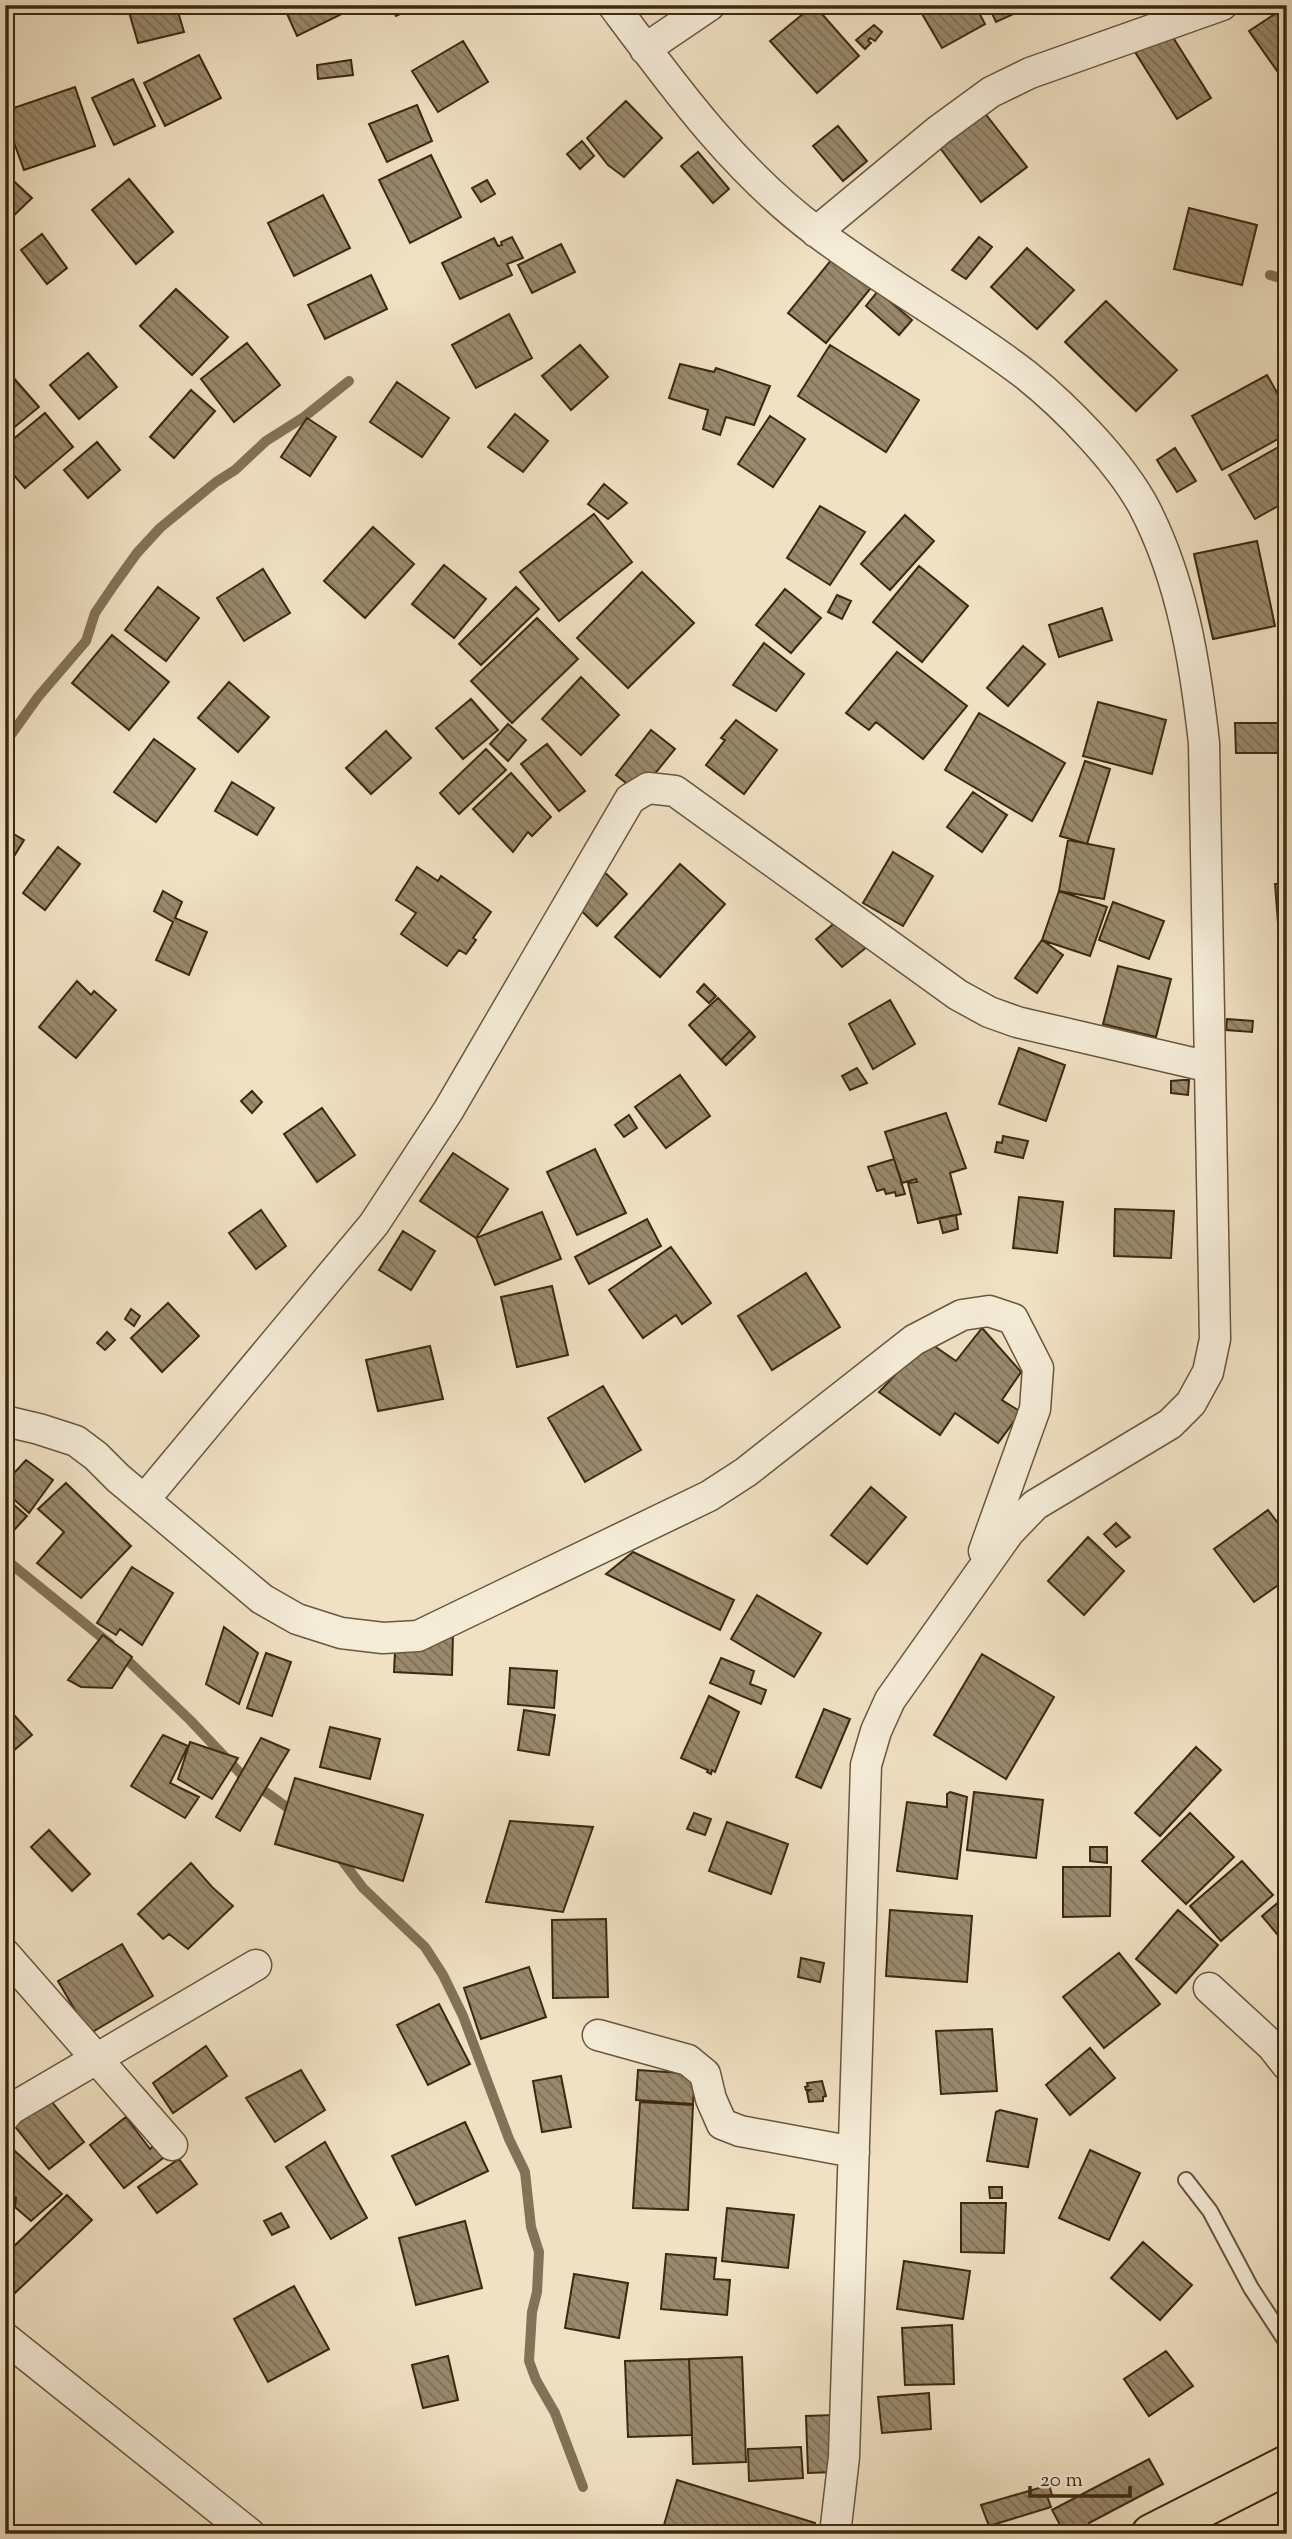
<svg xmlns="http://www.w3.org/2000/svg" width="1292" height="2539" font-family="'Sorts Mill Goudy',serif">
<style>
.lines{fill:none;stroke-linecap:round;stroke-linejoin:round}
.stream{stroke:#827257;stroke-width:10}
.building{fill:url(#building-back-hatch);stroke:#3b2910;stroke-width:2}
.service-casing{stroke:#68573d;stroke-width:18}
.minor-casing{stroke:#68573d;stroke-width:33}
.primary-casing{stroke:#3b2910;stroke-width:42}
.service{stroke:#f5ecd8;stroke-width:14}
.minor{stroke:#f5ecd8;stroke-width:30}
.primary{stroke:#f0e1c3;stroke-width:38}
</style>
<defs>
<pattern id="building-back-hatch" width="6" height="6" patternUnits="userSpaceOnUse" patternTransform="scale(1.75)"><rect width="6" height="6" fill="#99896d"/><path d="M-1 5l2 2M0 0l6 6M5-1l2 2" fill="none" stroke="#7e7058"/></pattern>
</defs>
<rect width="100%" height="100%" fill="#f0e1c3"/>
<filter id="stains"><feTurbulence type="fractalNoise" baseFrequency=".00286" numOctaves="4"/><feColorMatrix values="0 0 0 0 .2 0 0 0 0 .09 0 0 0 0 .02 0 0 0 .5 -.17"/></filter>
<radialGradient id="worn" r=".72"><stop offset=".6" stop-color="#630" stop-opacity="0"/><stop offset="1" stop-color="#630" stop-opacity=".3"/></radialGradient>
<g class="lines">
<path class="stream" d="M1270,275l17,5
M5,743l33,-46 48,-56 9,-28 19,-28 23,-32 23,-25 56,-46 19,-12 31,-29 38,-24 45,-36
M5,1559l105,85
M121,1654l69,66 52,55 53,38
M338,1855l25,33 62,59 18,28 20,41 46,123 16,33 6,55 8,25 -2,40 -5,20 -3,49 7,19 19,33 28,74"/>
</g>
<path class="building" d="M127,5h49l8,27 -46,11z
M283,5h70l1,3 -57,28z
M390,5h29l-23,11z
M814,5l45,51 -42,37 -47,-52z
M921,5h54l10,19 -43,24 -24,-41z
M988,5h43v1l-35,16z
M1287,6v64l-7,5 -31,-44z
M874,25l8,7 -7,9 -5,-3 -2,3 3,2 -6,6 -9,-9z
M1169,31l42,67 -34,21 -42,-67z
M463,41l25,41 -50,30 -26,-41z
M199,55l22,43 -56,28 -21,-43z
M351,60l2,15 -35,4 -1,-14z
M5,70l9,32 -9,3z
M133,79l22,47 -41,19 -22,-47z
M75,87l20,59 -71,24 -19,-52v-7z
M626,101l36,37 -38,39 -16,-12 -21,-27z
M417,105l15,36 -45,21 -18,-38z
M980,107l47,60 -46,35 -47,-62z
M838,126l29,35 -24,20 -30,-35z
M582,141l12,15 -14,13 -13,-15z
M698,152l31,37 -16,14 -32,-37z
M431,155l30,62 -51,26 -31,-63z
M5,173l27,25 -27,26z
M129,179l44,53 -37,32 -44,-54z
M487,180l8,14 -14,8 -9,-14z
M323,195l27,53 -56,28 -26,-53z
M1189,208l68,17 -15,60 -68,-16z
M42,234l25,34 -20,16 -26,-34z
M512,237l11,21 -16,6 5,11 -52,24 -18,-36 52,-25 4,8 4,-1 -1,-3z
M979,237l13,10 -26,32 -14,-9z
M561,244l14,28 -43,21 -14,-28z
M841,248l38,30 -53,65 -38,-30z
M1027,248l47,42 -37,39 -46,-42z
M371,275l16,34 -62,30 -17,-34z
M176,289l52,48 -36,38 -52,-49z
M878,291l34,29 -13,15 -33,-29z
M1106,301l71,69 -41,41 -71,-69z
M509,314l23,44 -56,30 -24,-43z
M247,343l33,42 -46,37 -33,-43z
M580,345l28,32 -37,33 -29,-34z
M830,345l89,55 -33,52 -88,-56z
M88,353l29,34 -38,32 -29,-34z
M680,364l34,8 2,-4 54,18 -16,39 -28,-8 -6,18 -17,-6 5,-19 -39,-12z
M11,375l28,32 -34,28v-55z
M1267,375l20,35v24l-65,36 -30,-54z
M397,382l52,36 -27,39 -52,-35z
M191,390l24,21 -41,47 -24,-21z
M45,413l28,34 -48,41 -20,-23v-19z
M515,414l33,27 -25,31 -35,-25z
M770,416l35,23 -32,48 -35,-23z
M307,418l29,19 -26,39 -29,-19z
M97,442l23,28 -32,28 -24,-28z
M1282,445l5,8v48l-32,18 -26,-44z
M1175,448l21,33 -19,11 -20,-32z
M604,484l23,19 -19,16 -20,-15z
M820,506l45,26 -35,53 -43,-27z
M594,514l38,48 -73,59 -39,-49z
M905,515l29,26 -44,49 -29,-26z
M373,527l41,37 -49,54 -41,-37z
M1257,541l18,85 -62,13 -19,-85z
M444,565l42,34 -32,39 -42,-34z
M919,566l49,40 -46,56 -49,-40z
M263,569l27,44 -46,28 -27,-43z
M642,572l52,51 -66,65 -51,-50z
M158,587l41,31 -33,43 -41,-31z
M516,587l23,22 -58,56 -22,-21z
M785,589l36,29 -30,35 -35,-28z
M837,595l14,6 -9,18 -14,-7z
M1102,608l10,32 -53,17 -10,-32z
M537,618l41,41 -66,64 -41,-42z
M112,635l57,47 -40,48 -57,-47z
M764,643l40,31 -28,37 -43,-26z
M1023,646l22,18 -37,42 -21,-18z
M897,652l70,54 -44,53 -47,-37 -7,8 -23,-17z
M581,677l38,38 -38,40 -39,-36z
M229,682l40,35 -31,35 -40,-34z
M471,699l27,31 -35,29 -27,-31z
M1098,702l68,18 -14,54 -69,-18z
M979,713l86,50 -33,58 -87,-51z
M736,720l41,30 -33,44 -38,-29 19,-25 -4,-2z
M1235,723h52v30h-51z
M508,724l18,16 -18,21 -18,-17z
M651,730l24,19 -36,44 -23,-18z
M386,731l25,27 -40,36 -25,-26z
M154,739l41,30 -39,53 -42,-30z
M547,744l38,47 -26,20 -38,-47z
M486,749l20,21 -47,44 -19,-21z
M1085,761l25,8 -23,75 -27,-8z
M511,773l40,44 -19,19 -4,-4 -15,20 -40,-43z
M232,782l42,26 -17,27 -42,-24z
M973,792l34,23 -25,37 -35,-25z
M5,829l19,11 -19,31z
M1068,840l46,9 -10,50 -45,-8z
M58,847l22,17 -35,46 -22,-17z
M893,852l40,24 -30,50 -40,-23z
M592,860l35,34 -30,32 -36,-35z
M680,864l45,40 -65,73 -45,-40z
M417,867l21,14 3,-5 50,36 -18,26 3,2 -10,14 -7,-4 -12,16 -46,-32 15,-21 -20,-13z
M1275,884h12v53l-8,-1z
M163,891l19,11 -7,16 32,14 -18,43 -33,-15 17,-38 -19,-11z
M1059,891l48,16 -17,49 -48,-16z
M1113,902l51,19 -15,38 -50,-19z
M845,914l27,29 -30,24 -26,-28z
M1042,940l21,15 -26,38 -22,-15z
M1118,966l53,13 -15,58 -53,-13z
M77,981l14,14 3,-4 22,19 -40,48 -37,-31z
M704,984l12,12 -7,7 -12,-11z
M718,998l32,33 -29,29 -32,-35z
M890,1000l25,44 -42,25 -24,-45z
M1227,1019l26,2 -1,11 -26,-2z
M750,1031l5,6 -29,28 -5,-5z
M1019,1048l46,17 -19,56 -47,-17z
M857,1068l10,15 -17,7 -8,-14z
M680,1075l30,41 -44,32 -31,-41z
M1183,1080h6l-1,15 -17,-2v-12z
M252,1091l10,11 -10,11 -11,-12z
M322,1108l33,47 -38,27 -33,-48z
M946,1113l20,55 -16,5 11,41 -43,9 -10,-40 9,-1 -1,-3 -14,4 -17,-51z
M629,1115l8,13 -13,9 -9,-12z
M1003,1136l25,5 -5,17 -28,-6 2,-10 5,1z
M595,1149l31,64 -49,22 -30,-63z
M453,1153l55,36 -32,49 -56,-37z
M894,1159l11,35 -9,2 -1,-4 -9,2 -2,-5 -7,2 -9,-24z
M1019,1197l44,5 -6,51 -44,-5z
M1115,1209l59,2 -3,47 -57,-2z
M261,1210l25,36 -30,23 -27,-36z
M542,1212l19,47 -66,26 -19,-47z
M956,1215l2,14 -15,4 -4,-15z
M647,1219l14,27 -72,38 -14,-27z
M403,1231l32,20 -24,39 -32,-20z
M671,1247l40,56 -29,21 -6,-9 -33,23 -34,-48z
M806,1273l34,54 -68,43 -34,-54z
M552,1286l16,69 -51,12 -16,-70z
M168,1303l31,33 -37,36 -31,-34z
M131,1309l9,7 -6,10 -9,-7z
M982,1328l39,44 -19,28 19,12 -23,31 -43,-30 -15,22 -61,-43 48,-51 29,20z
M107,1332l8,8 -10,10 -8,-7z
M430,1346l13,53 -65,12 -12,-51z
M603,1386l38,64 -56,32 -37,-64z
M26,1460l27,20 -24,33 -24,-22v-8z
M66,1483l65,63 -50,52 -44,-35 27,-31 -26,-23z
M871,1487l35,30 -39,47 -36,-29z
M5,1497l22,19 -22,24z
M1268,1510l19,25v44l-33,23 -40,-53z
M1116,1523l14,14 -14,10 -12,-13z
M1088,1537l36,34 -40,44 -36,-34z
M633,1552l101,48 -14,30 -114,-56z
M132,1567l41,26 -31,52 -22,-16 -4,6 -19,-12z
M757,1595l64,38 -27,44 -63,-38z
M224,1627l34,26 -19,51 -33,-20z
M396,1630l57,3 -1,42 -58,-3z
M103,1635l29,22 -20,31 -31,-1 -13,-7z
M266,1653l25,9 -19,54 -25,-8z
M982,1654l72,43 -48,82 -72,-44z
M721,1658l33,13 -4,13 16,6 -5,14 -51,-21z
M510,1668l47,3 -3,37 -46,-4z
M709,1696l30,16 -24,60 -3,-2 -1,4 -4,-2 1,-2 -27,-12z
M824,1709l26,10 -29,69 -25,-11z
M524,1710l31,5 -6,40 -31,-5z
M14,1715l18,20 -27,23v-35z
M330,1727l50,12 -10,40 -50,-12z
M163,1735l25,11 -18,37 29,14 -14,21 -54,-32z
M261,1738l28,12 -49,81 -24,-14z
M190,1742l48,16 -26,41 -34,-20z
M1196,1747l25,23 -61,66 -25,-23z
M295,1778l128,37 -20,66 -128,-37z
M950,1792l17,5 -10,82 -60,-8 10,-69 40,5v-13z
M974,1792l69,8 -7,58 -69,-8z
M694,1813l17,6 -6,16 -18,-6z
M1190,1813l44,44 -48,47 -44,-43z
M510,1821l83,6 -30,85 -77,-10z
M727,1822l61,22 -17,50 -62,-23z
M49,1830l41,44 -18,17 -41,-44z
M1090,1847h17v16l-17,-2z
M1242,1861l31,34 -52,46 -31,-35z
M191,1863l21,24 21,19 -45,43 -19,-15 -6,5 -25,-25z
M1063,1867h48l-1,49 -47,1z
M1287,1895v51l-25,-30z
M890,1910l82,6 -5,66 -81,-6z
M1178,1910l40,35 -42,48 -40,-34z
M606,1919l2,78 -55,1 -1,-78z
M122,1944l31,52 -64,38 -31,-53z
M1119,1953l41,51 -56,44 -41,-51z
M801,1958l23,5 -4,19 -22,-5z
M529,1967l17,50 -65,22 -17,-51z
M439,2004l31,60 -42,21 -31,-60z
M992,2029l5,62 -56,3 -5,-63z
M206,2046l21,30 -54,37 -20,-30z
M1090,2048l25,30 -45,37 -24,-30z
M301,2070l24,40 -50,32 -29,-44z
M638,2070l57,4 -2,30 -57,-4z
M561,2076l10,51 -29,5 -9,-51z
M822,2081l4,15 -3,1v4l-14,1 -2,-10 3,-2h-4l-1,-3 3,-1 -1,-3z
M48,2097l36,45 -35,27 -36,-45z
M640,2102l53,3 -5,105 -55,-2z
M1000,2110l37,9 -9,48 -41,-6 9,-49z
M126,2117l24,32 7,-6 10,12 -43,33 -34,-43z
M465,2122l23,49 -72,34 -24,-49z
M5,2142l57,52 -31,27 -16,-14 1,-9 -11,-8z
M325,2142l42,76 -36,21 -45,-72z
M1090,2150l50,23 -31,67 -50,-22z
M179,2159l18,25 -40,29 -19,-26z
M989,2187h13v11h-12z
M67,2195l25,25 -77,73 -10,-9v-29z
M961,2203h45l-2,50 -43,-1z
M727,2208l67,7 -6,53 -66,-7z
M281,2213l8,14 -17,8 -8,-14z
M465,2221l17,67 -66,17 -17,-67z
M1143,2242l49,43 -32,35 -49,-42z
M666,2254l50,4 -2,21 16,1 -3,35 -66,-6z
M904,2261l66,10 -7,48 -66,-10z
M574,2274l54,9 -9,55 -54,-10z
M294,2286l35,63 -61,33 -34,-63z
M952,2325l2,59 -49,1 -3,-57z
M1166,2351l27,35 -44,30 -25,-37z
M448,2356l10,44 -35,8 -11,-43z
M742,2357l4,105 -53,2 -4,-105z
M689,2359l3,76 -64,2 -3,-76z
M929,2393l2,36 -49,4 -4,-36z
M833,2415l2,57 -27,1 -2,-57z
M801,2447l2,31 -54,3 -1,-32z
M1149,2459l14,25 -74,39 5,9 -3,2h-26l-13,-24z
M677,2480l138,43 -3,11h-119l-29,-9z
M1049,2485l3,10 -5,1 4,11 -62,19 -8,-21z"/>
<g class="lines">
<defs>
<path id="service" d="M1186,2180l24,31 41,77 36,55"/>
<path id="minor" d="M613,5c61,82 121,165 204,227 67,51 143,92 209,143 40,32 95,88 119,134 37,72 50,153 59,234l11,596 -7,33 -17,31 -21,21 -135,81 -26,27 -119,168 -14,31 -10,34 -22,692 -9,77
M645,49l65,-44
M816,232l123,-102 52,-38 39,-19 192,-68
M5,1421l34,8 37,12 20,15 22,22 144,121 35,20 44,14 42,5 35,-2 291,-140 37,-24 168,-132 48,-25 27,-4 24,8 25,49 -3,41 -51,142
M144,1500l230,-276 74,-113 182,-312 18,-11 27,3 283,204 31,17 28,10 193,45
M5,1954l167,191
M1209,1988l63,58 15,19
M598,2035l90,25 17,14 6,25 11,25 18,7 114,21
M5,2116l6,-7 245,-144
M5,2338l245,196"/>
<path id="primary" d="M1151,2534l136,-69"/>
</defs>
<use href="#service" class="service-casing"/>
<use href="#minor" class="minor-casing"/>
<use href="#primary" class="primary-casing"/>
<use href="#service" class="service"/>
<use href="#minor" class="minor"/>
<use href="#primary" class="primary"/>
</g>
<rect width="1292" height="2539" fill="none" stroke="#f0e1c3" stroke-width="28"/>
<rect x="7" y="7" width="1278" height="2525" fill="none" stroke="#3b2910" stroke-width="3.5"/>
<rect x="14" y="14" width="1264" height="2511" fill="none" stroke="#3b2910" stroke-width="2"/>
<path d="M1030 2486v10h100v-10" fill="none" stroke="#3b2910" stroke-width="3.5"/>
<text x="1040" y="2486" font-size="21" fill="#3b2910" stroke="#f5ecd8" stroke-width="5" paint-order="stroke">20 m</text>
<rect width="100%" height="100%" filter="url(#stains)"/>
<rect width="100%" height="100%" fill="url(#worn)"/>
</svg>
